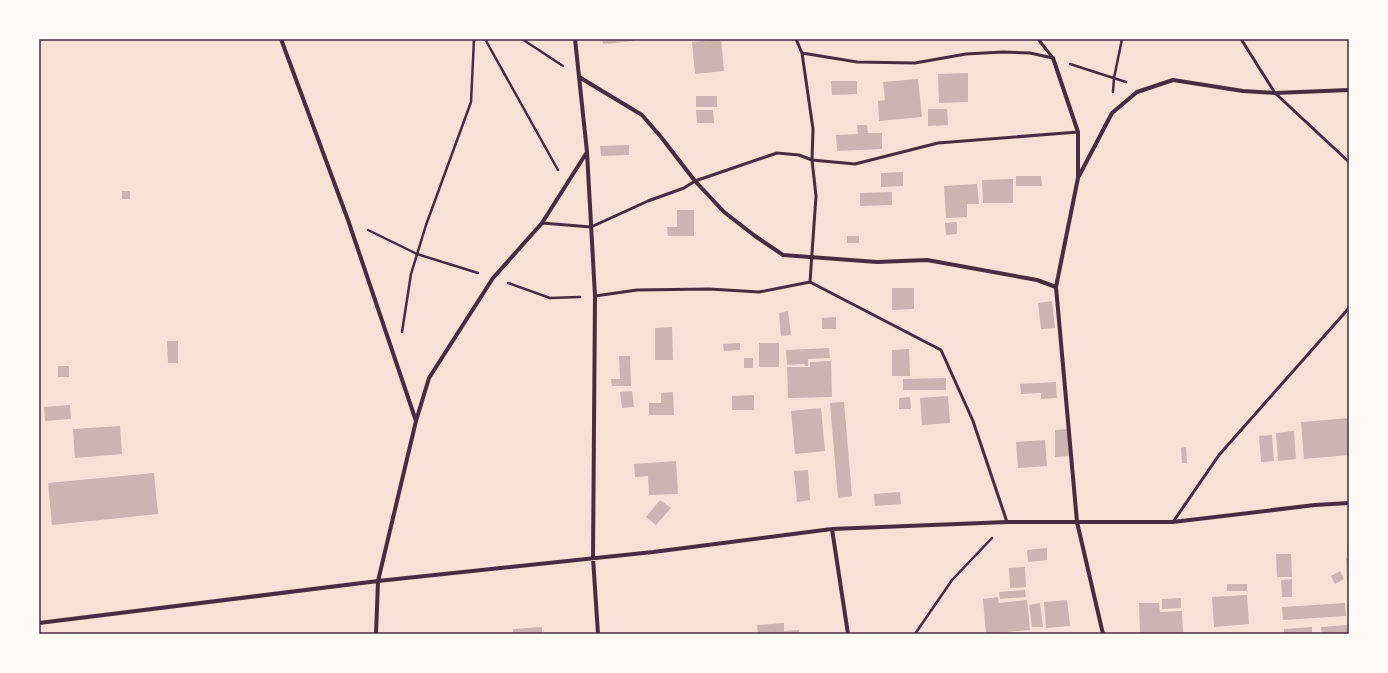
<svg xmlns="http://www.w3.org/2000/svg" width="1388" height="673" font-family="'Source Serif 4',serif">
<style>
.building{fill:#ccb4b1}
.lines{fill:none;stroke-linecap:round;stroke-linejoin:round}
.path{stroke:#4a2c40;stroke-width:2.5}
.service{stroke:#4a2c40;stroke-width:3}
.minor{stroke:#4a2c40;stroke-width:4}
.neatline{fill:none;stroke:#4a2c40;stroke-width:1.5}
</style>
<rect width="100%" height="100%" fill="#f7e1d7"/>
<path class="building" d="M602,39h31l1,2 -31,3z
M721,39l3,32 -29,3 -3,-32z
M968,73v29l-29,1 -1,-29z
M918,79l4,38 -43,4 -1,-20 7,-1 -2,-18z
M831,81h26v13l-25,1z
M696,96h21v11h-21z
M928,109h19l1,16 -20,1z
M696,110h17l1,13h-17z
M857,125h10l1,8h14v16l-45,2 -1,-16 22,-1z
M629,145v10l-28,1 -1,-10z
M903,172v14l-22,1v-14z
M1016,176h25l1,10h-26z
M1013,179v24h-30l-1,-23z
M977,184l2,20h-12v13l-21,1 -2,-32z
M122,191h8v8h-8z
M892,192v13l-32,1v-13z
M677,210h17v26h-26l-1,-9h10z
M957,222v12l-11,1 -1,-12z
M847,236h12v7h-12z
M892,288h22v21l-22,1z
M1052,301l3,27 -14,1 -3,-26z
M788,311l3,24 -10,1 -2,-23z
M836,317v12h-14v-11z
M672,327l1,33h-18v-32z
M167,341h11v22h-10z
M740,343v7l-16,1 -1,-7z
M759,343h20v24h-20z
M829,348l1,10 -22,1v7h-2l-2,-2 -17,1 -1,-15z
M909,349l1,27h-18v-26z
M619,356h11l1,30h-19l-1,-7h9z
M744,358h9v10h-9z
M831,361l1,36 -44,1 -1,-31h23v-5z
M58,366h11v11h-11z
M946,378v12h-43v-11z
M1056,382l1,16 -16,1v-6l-20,1 -1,-10z
M632,391l2,16 -12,1 -2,-16z
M673,392l1,23h-25v-12h12v-10z
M754,395v15h-22v-14z
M948,396l2,27 -28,2 -2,-27z
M910,397l1,12h-12v-11z
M844,402l8,94 -14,2 -8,-95z
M70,405l1,14 -26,2 -1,-14z
M821,408l4,43 -30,3 -4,-43z
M1349,418v37l-45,4 -3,-37z
M120,426l2,28 -47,4 -2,-29z
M1068,429l1,27 -14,1v-27z
M1294,431l2,28 -18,2 -2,-28z
M1272,435l2,26 -13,1 -2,-26z
M1045,440l2,26 -29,2 -2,-26z
M1186,447l1,16h-5l-1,-15z
M676,461l2,33 -29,1 -1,-19 -13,1 -1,-13z
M808,470l2,30 -13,2 -3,-31z
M154,473l4,41 -106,11 -4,-42z
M900,492l1,12 -26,2 -1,-12z
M660,500l11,8 -15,17 -10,-8z
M1347,544h2v11h-2z
M1047,548v12l-19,2 -1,-12z
M1276,554h15l1,23h-15z
M1346,558h3v24h-2z
M1025,567l1,20 -16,1 -1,-20z
M1340,571l4,8 -9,5 -4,-8z
M1292,579v18h-10l-1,-17z
M1227,584h20v7h-20z
M1025,590l1,7 -26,2 -1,-7z
M1247,595l2,29 -35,3 -2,-30z
M998,597l1,6 28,-3 3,30 -44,4 -3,-35z
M1181,598v10l-19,1v-10z
M1067,600l3,26 -24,2 -2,-26z
M1040,603l3,24h-11l-3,-22z
M1139,603h20l1,9 22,-1 1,22 -43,1z
M1345,603l1,13 -63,4 -1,-13z
M784,623v8l15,-1v4h-41l-1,-9z
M1347,625l1,9h-26l-1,-7z
M542,627v7h-29v-5z
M1312,627v7h-28v-5z"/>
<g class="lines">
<path class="path" d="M485,39l73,131
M522,39l41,27
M1070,64l56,18
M1113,92l1,-14 8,-39
M368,230l49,24 61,19
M508,283l42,15 30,-1
M402,332l9,-58 15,-49 45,-123 3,-63
M915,634l37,-54 40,-42"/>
<path class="service" d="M796,39l6,14 11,76 -1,31 4,36 -6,86 131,68 32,71 34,101
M1038,39l15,19
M1241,39l34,54 74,69
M802,53l55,9 58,1 51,-9 37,-2 27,1 23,5
M542,223l49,4 57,-26 36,-13 11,-7 82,-28 22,2 13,5 43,4 83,-21 140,-11
M595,296l42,-6 72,-1 50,3 51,-10
M1173,522l46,-67 130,-147"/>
<path class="minor" d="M281,39l67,181 68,201 -38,160 -2,53
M575,39l12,113 8,144 -2,262 5,76
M1053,58l25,74v46l-22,109 21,235 26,112
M579,77l63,38 19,22 34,44 29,31 31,24 28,19 94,7 50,-2 110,20 19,7
M1079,176l33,-63 25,-21 36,-12 70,11 32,2 74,-3
M416,421l13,-43 64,-100 49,-55 45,-71
M832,529l16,105
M39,623l339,-42 275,-29 179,-23 175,-7h166l142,-17 34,-2"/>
</g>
<rect width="1388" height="673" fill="none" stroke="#fffaf5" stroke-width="80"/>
<rect x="40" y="40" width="1308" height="593" class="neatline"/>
</svg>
